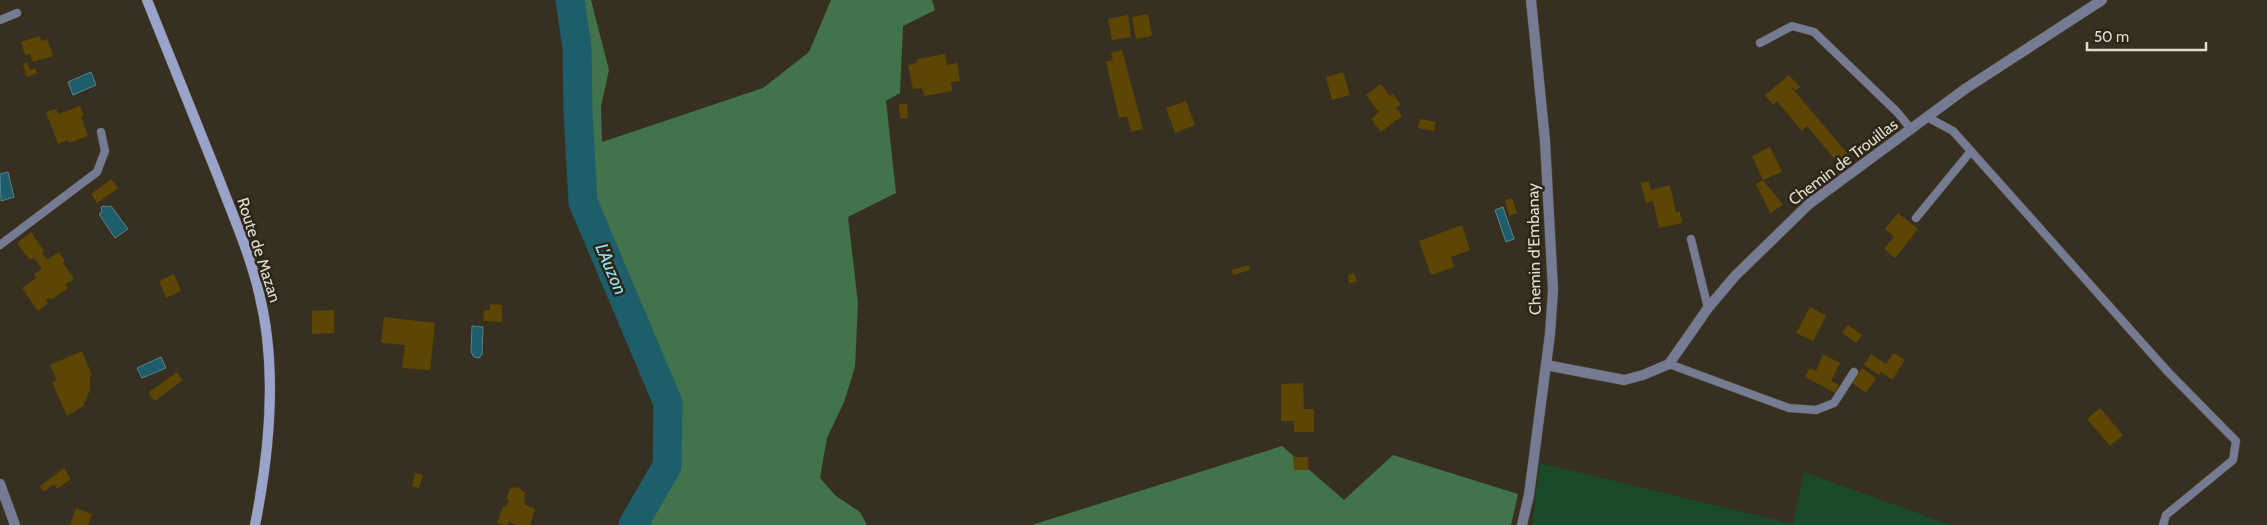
<svg xmlns="http://www.w3.org/2000/svg" width="2267" height="525" font-family="Cabin,sans-serif">
<style>
.green{fill:#1a4a27}
.forest{fill:#41734c}
.water{fill:#1e5d6a;stroke:#59838a}
.lines{fill:none;stroke-linecap:round;stroke-linejoin:round}
.river{stroke:#1e5d6a;stroke-width:29}
.building{fill:#5d4603}
.service-casing{stroke:#524c3d;stroke-width:9}
.minor-casing{stroke:#524c3d;stroke-width:11}
.secondary-casing{stroke:#524c3d;stroke-width:11}
.service{stroke:#747b92;stroke-width:8}
.minor{stroke:#747b92;stroke-width:10}
.secondary{stroke:#9aa4ca;stroke-width:10}
.labels{text-anchor:middle;dominant-baseline:central;stroke-width:5;stroke-linejoin:round;paint-order:stroke}
.street-label{font-size:16px;fill:#e2ddd3;stroke:#2d2616}
.water-label{font-size:18px;font-style:italic;fill:#8de5fa;stroke:#2d2616}
</style>
<rect width="100%" height="100%" fill="#373020"/>
<path class="green" d="M1540,463l253,61 11,-52 147,53h-419z"/>
<path class="forest" d="M577,0h14l18,70 -8,36 1,36 161,-54 46,-36 22,-52h101l3,10 -32,16 -3,67 -14,8 10,92 -48,24 10,86 -3,64 -11,35 -17,36 -7,40 16,18 24,16 7,13h-220l30,-60 -3,-63 -86,-204 -5,-150z
M1282,446l62,54 49,-45 125,39 -7,31h-479z"/>
<path class="water" d="M91,72l5,13 -23,10 -5,-13z
M8,172l6,25 -13,4 -1,-27z
M103,206l5,1 3,-1 17,23 -13,9 -16,-24 3,-2 -1,-5z
M1503,207l11,32 -8,3 -11,-32z
M472,326l11,1 -1,27 -3,4 -5,-1 -3,-5z
M161,357l5,11 -24,10 -5,-10z"/>
<g class="lines">
<path class="river" d="M570,0l7,47 1,65 5,90 85,201 -1,63 -34,59"/>
</g>
<path class="building" d="M1148,14l4,22 -16,3 -4,-22z
M1128,15l3,22 -19,3 -4,-21z
M39,36l3,5 5,-2 6,17 -20,6 -3,-8 -5,1 -4,-13z
M1122,50l21,79 -12,3 -4,-16 -8,2 -13,-56 7,-2 -2,-7z
M945,54l2,11 10,-2 3,18 -9,1 1,9 -28,5 -2,-8 -9,1 -5,-24 9,-2v-4z
M27,62l3,8 5,-2 2,5 -10,4 -4,-13z
M1343,72l7,23 -18,5 -6,-23z
M1789,75l11,12 -4,3 -5,-3 56,66 -10,9 -30,-36 -5,5 -25,-30 -4,4 -8,-10z
M1381,84l9,12 3,-2 8,10 -5,4 6,8 -21,16 -10,-13 8,-7 -13,-17z
M1186,101l9,24 -20,8 -9,-25z
M899,104h8l1,14h-8z
M80,106l4,10 -3,1 7,19 -19,7 -1,-3 -10,4 -12,-32 10,-3 2,5z
M1420,119l16,3 -2,9 -16,-3z
M1770,147l12,25 -19,8 -11,-24z
M111,179l7,9 -21,15 -6,-9z
M1763,180l20,25 -13,8 -14,-29z
M1649,181l2,9 19,-5 6,27h4l2,11 -23,5 -6,-27 -7,2 -5,-20z
M1512,198l5,15 -8,3 -4,-16z
M1898,213l20,16 -23,29 -11,-9 10,-12 -9,-8z
M1462,225l8,25 -19,7 3,10 -23,8 -12,-34z
M31,232l13,19 -2,2 5,7 12,-8 6,9 -2,2 11,16 -9,6 3,3 -17,12 -1,-2 -4,2 2,3 -10,8 -16,-23 14,-10 -2,-4 8,-5 -8,-11 -4,2 -13,-17z
M1249,265l1,5 -17,5 -1,-5z
M1354,273l3,8 -8,3 -1,-9z
M174,274l7,17 -15,7 -7,-17z
M490,304l12,1v17l-19,-1 1,-11h6z
M1810,307l16,9 -13,25 -17,-8z
M334,310v23l-22,1v-23z
M384,317l51,6 -5,47 -28,-2 3,-23 -24,-2z
M1848,325l14,10 -6,8 -14,-10z
M82,351l10,24 -2,1v14l-7,16 -16,10 -15,-34 5,-2 -7,-15z
M1894,353l11,7 -13,20 -11,-8 -2,3 -15,-10 7,-11 15,10z
M1823,354l17,9 -9,18 8,4 -4,8 -30,-16 5,-9 6,3z
M1862,368l14,10 -10,15 -14,-10z
M177,372l6,8 -28,21 -7,-8z
M1303,383l1,26h10v23h-20v-11h-13v-37z
M2100,408l23,27 -13,11 -23,-27z
M1293,457h15v13h-14z
M64,468l7,11 -14,10 -3,-5 -10,8 -4,-6z
M415,473l8,2 -4,13 -7,-2z
M518,487l7,6 -1,11 11,5 -5,16h-13l-8,-3 -1,3h-4l-7,-2 6,-17 3,1 3,-7 -3,-1 4,-10z
M76,508l16,6 -4,11h-18z"/>
<g class="lines">
<defs>
<path id="service" d="M0,20l17,-7
M1760,43l32,-17 22,6 83,80 14,17
M1927,117l26,14 215,241 68,69 -3,19 -67,55 -3,10
M1916,218l55,-67
M1691,239l17,69
M0,245l97,-73 8,-21 -4,-19
M1669,364l120,44 27,2 18,-7 20,-31"/>
<path id="minor" d="M1546,365l78,15 19,-5 26,-11 39,-56 27,-32 74,-72 156,-115 137,-89
M0,484l15,41
M1522,525l7,-30 21,-161 3,-44 -8,-149 -14,-141"/>
<path id="secondary" d="M147,0c24,59 48,119 72,179 14,37 31,75 40,114 19,75 11,157 -4,232"/>
</defs>
<use href="#service" class="service-casing"/>
<use href="#minor" class="minor-casing"/>
<use href="#secondary" class="secondary-casing"/>
<use href="#service" class="service"/>
<use href="#minor" class="minor"/>
<use href="#secondary" class="secondary"/>
</g>
<g class="labels">
<g class="street-label">
<text transform="translate(1843 162) rotate(-37)">Chemin de Trouillas</text>
<text transform="translate(1534 249) rotate(-91)">Chemin d'Embanay</text>
<text transform="translate(259 250) rotate(72)">Route de Mazan</text>
</g>
<g class="water-label">
<text transform="translate(611 269) rotate(67)">L'Auzon</text>
</g>
</g>
<path d="M2087 42v8h119v-8" fill="none" stroke="#e2ddd3" stroke-width="2.5"/>
<text x="2094" y="42" font-size="15" fill="#e2ddd3" stroke="#2d2616" stroke-width="4" paint-order="stroke">50 m</text>
</svg>
